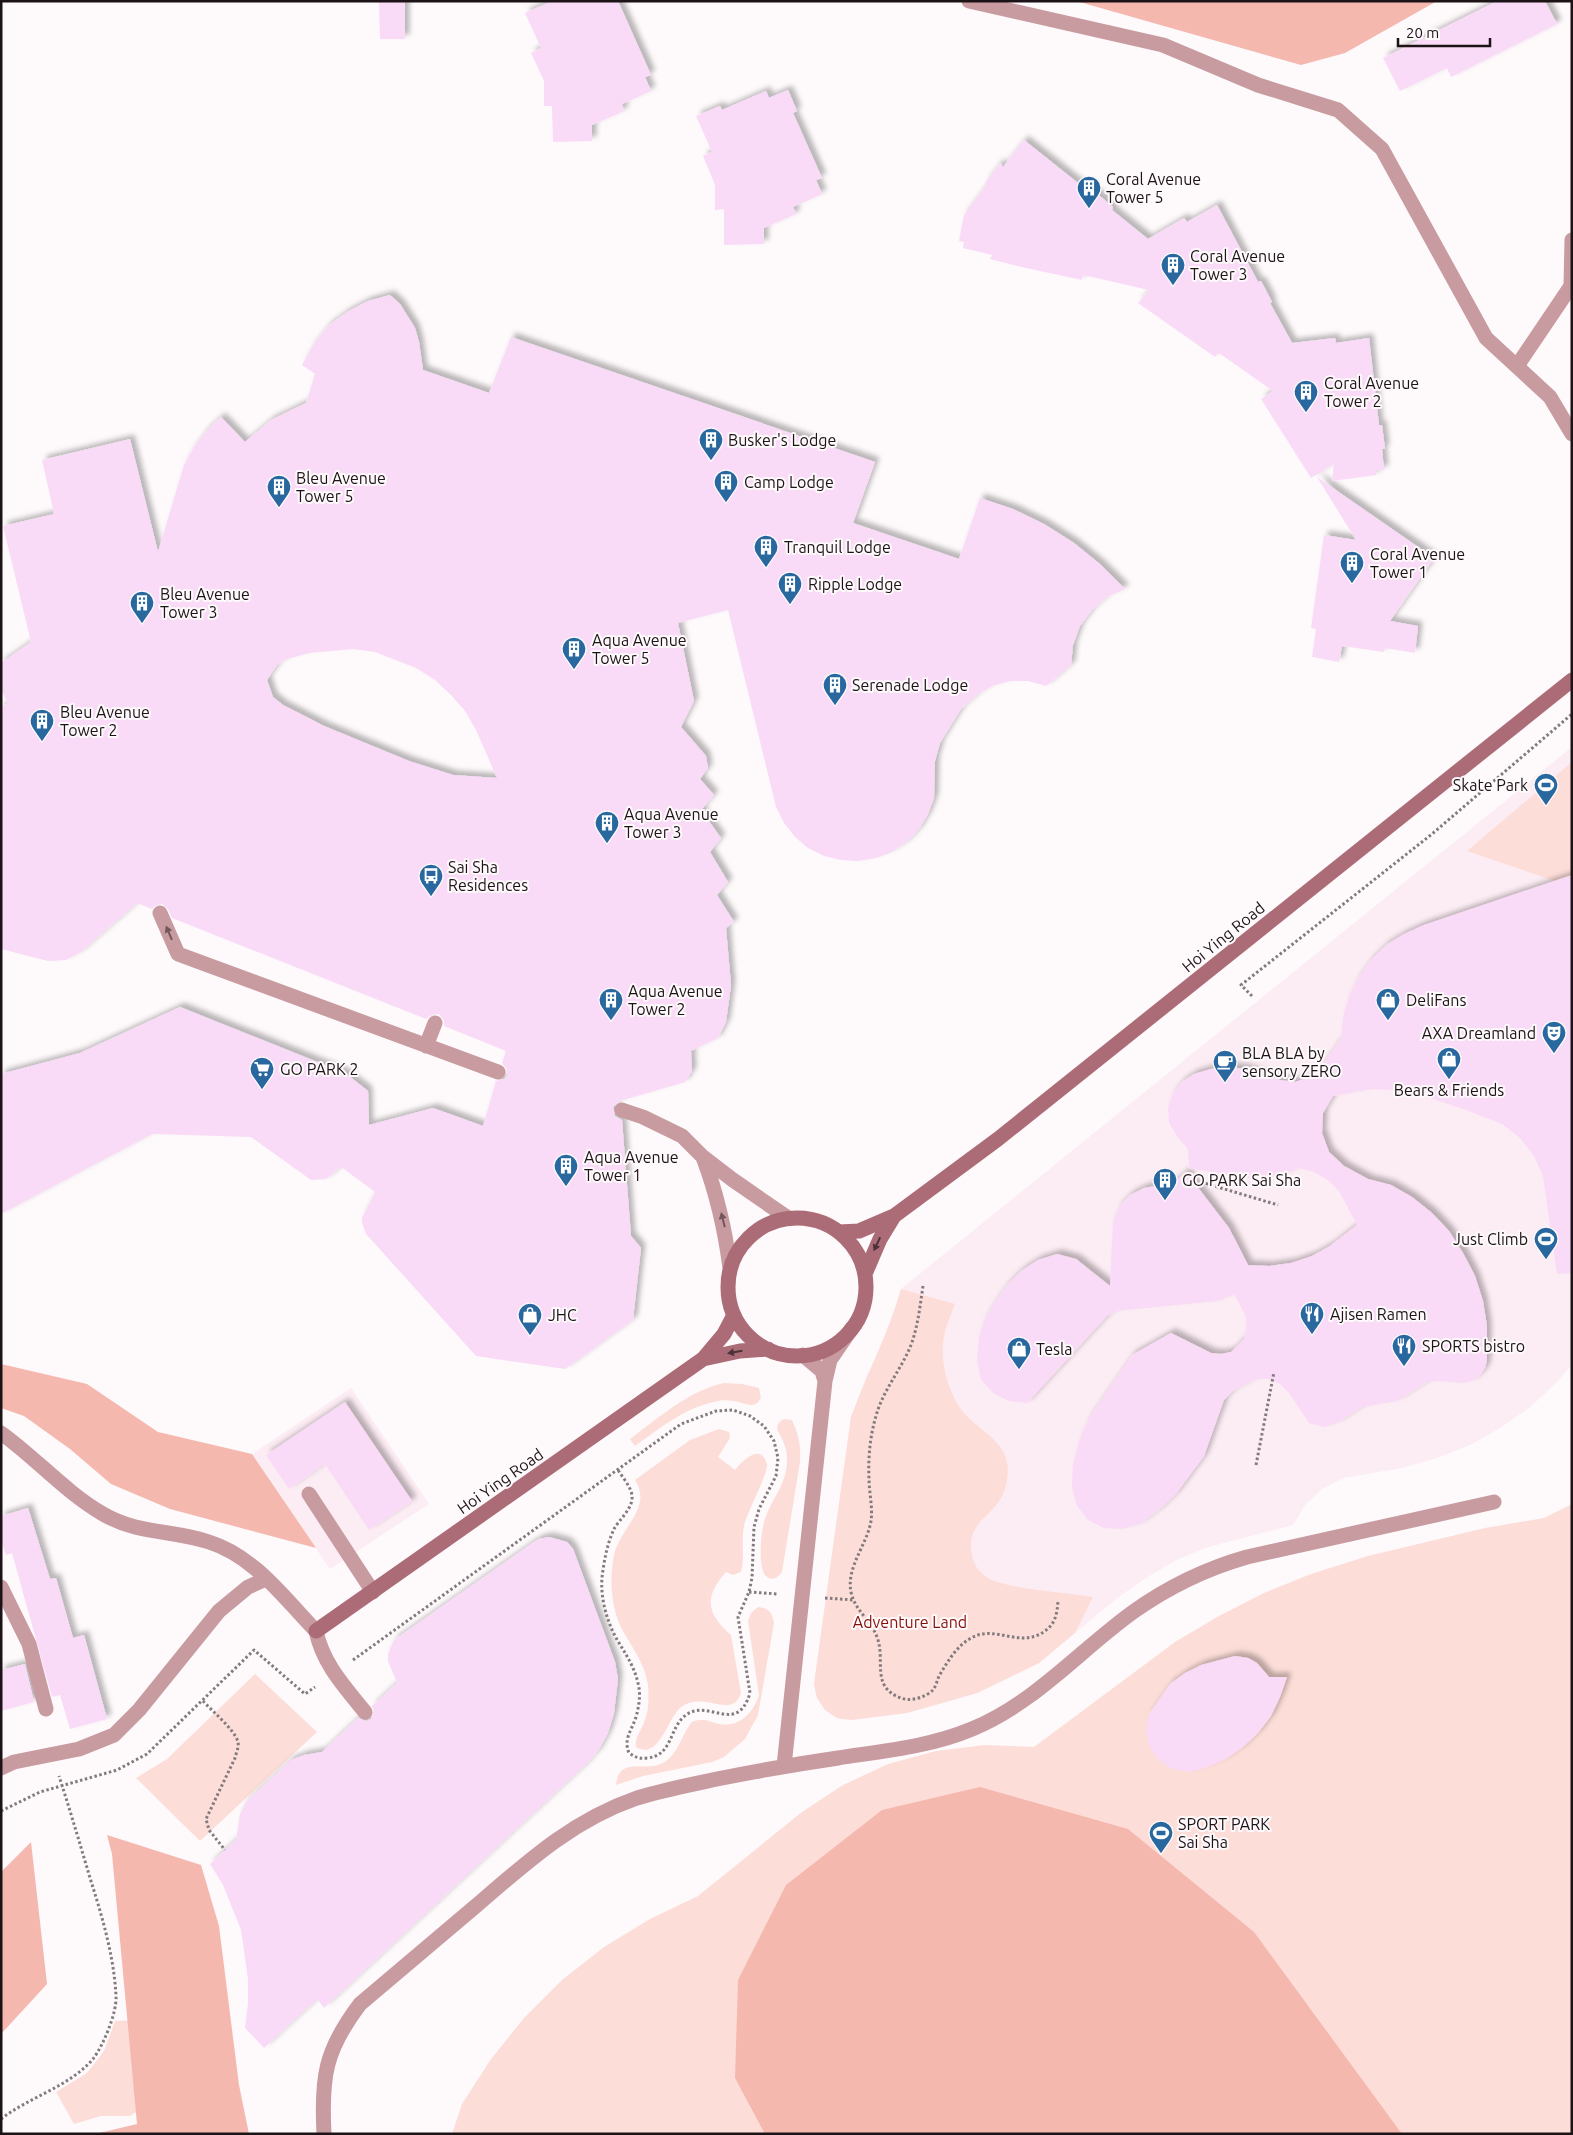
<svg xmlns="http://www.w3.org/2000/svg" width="1573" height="2135" font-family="Ubuntu,sans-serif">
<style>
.built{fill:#fcecf3}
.green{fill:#fdddd8}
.forest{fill:#f5b8af}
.building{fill:#f9dbf7;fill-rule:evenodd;filter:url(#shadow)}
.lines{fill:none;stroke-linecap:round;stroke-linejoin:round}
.path{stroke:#827b7e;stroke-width:3;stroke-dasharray:2.5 2.5;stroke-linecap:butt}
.lane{stroke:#c89ba1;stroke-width:15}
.street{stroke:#c89ba1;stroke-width:15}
.secondary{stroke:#ab6c77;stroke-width:15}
.oneway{fill:#72575c}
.oneway2{fill:#4e3239}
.labels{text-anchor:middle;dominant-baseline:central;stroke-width:4;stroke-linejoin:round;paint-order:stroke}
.poi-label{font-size:16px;fill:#1c1317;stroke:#fef9fb;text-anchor:start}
.street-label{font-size:16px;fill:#1c1317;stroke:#fef9fb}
.park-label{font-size:16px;fill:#86110b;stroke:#fef9fb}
</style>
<defs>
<filter id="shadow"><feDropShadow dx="4.5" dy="-4.5" stdDeviation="2.5" flood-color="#0004"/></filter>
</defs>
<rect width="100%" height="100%" fill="#fef9fb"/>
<path class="built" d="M1572,747v618l-18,20 -25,23 -29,20 -30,17 -33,13 -35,10 -59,10 -21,11 -17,16 -12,20 -85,22 -32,13 -30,18 -29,20 -78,65 -61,30 -71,20 -56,7 -14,-2 -12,-8 -8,-12 -3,-14 37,-267 16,-42 14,-28 12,-28 8,-30z
M351,1388l78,116 -99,65 -78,-115z"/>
<path class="green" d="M1572,762v113l-17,6 -88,-30z
M901,1289l54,15c-5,13 -11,26 -12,40 -2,26 8,58 28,76 14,13 33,23 36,43 2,11 0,23 -5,33 -9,20 -31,24 -31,50 0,8 2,15 6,22 3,4 10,10 14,12 27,10 72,12 102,17l-18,36 -36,30 -62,30 -70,20 -56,7 -14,-2 -12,-8 -8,-12 -3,-14 37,-267c16,-43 37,-83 50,-128z
M724,1383l18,1 17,4 2,10c-7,13 -17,4 -28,3 -6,-1 -14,-1 -19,1 -30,6 -55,27 -79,44l-5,-7c30,-22 58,-48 94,-56z
M784,1419l8,1c7,15 9,27 8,42l-18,110c-4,5 -7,8 -13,6 -6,-2 -7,-10 -8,-16 -1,-17 0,-37 8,-53 5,-11 13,-22 16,-34 3,-12 3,-23 -2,-34 -1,-4 -6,-9 -6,-14 1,-4 3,-6 7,-8z
M719,1429l10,3 1,6 -12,19 17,13c7,-9 26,-28 32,-6 2,8 -20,48 -23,62 -3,15 1,31 -3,46l-8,3 -7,-3c-22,25 -20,41 5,63l10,58c-9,28 -37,-4 -61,15 -12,10 -21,53 -44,39 -2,-9 6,-17 8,-25 5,-11 5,-25 4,-37 -3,-20 -14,-35 -24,-52 -13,-23 -15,-52 -10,-78 7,-29 39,-47 21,-75l55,-40z
M1572,1504v630h-1120l10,-30 29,-45 33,-41 38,-38 42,-33 46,-28 48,-23 104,-84 41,-27 45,-21 48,-13 49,-6 49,2 141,-105 44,-26 45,-23 47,-19 57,-18 117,-28 59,-10z
M758,1607c11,1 14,6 16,16l-16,92 -13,24 -21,18 -12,5 -69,14 -27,9c3,-30 28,-12 47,-22 16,-9 18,-28 29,-41 10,-4 14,-2 23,1 22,7 38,-9 44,-28l-11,-74 3,-8z
M255,1674l62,58 -117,109 -64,-63 31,-19z
M139,2020l6,86 -15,10h-29l-27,8 -18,-32 31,-19 17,-22 11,-30z"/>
<path class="forest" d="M1076,1h361l-92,52 -44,12z
M1,1364l86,20 71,48 94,22 64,94 -146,-39 -59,-25 -41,-35 -46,-33 -23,-8z
M980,1787l148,42 126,103 148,202h-637l-30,-56 3,-98 48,-95 96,-75z
M107,1835l94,30 18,61 20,159 10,49h-154l42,-10 -25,-270z
M31,1842l16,142 -46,50v-162z"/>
<path class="building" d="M379,1h26v38h-25z
M552,1h66l33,74 -6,2 6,14 -29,13 2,7 -32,14v16l-39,1 -1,-36h-8v-25l-13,-28 10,-5 -16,-35z
M1497,1h48l12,23 -106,53 -4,-9 -47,23 -17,-33z
M788,90l9,21 -4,2 29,65 -6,2 6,14 -29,13 3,7 -32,14v16l-40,1v-36l-9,1v-25l-12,-29 9,-4 -16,-36 24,-10 2,4 44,-19 3,7z
M1024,140l69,55 2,-3 18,15 -1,3 36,29 36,-21 3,4 30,-17 41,77 3,-1 11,21 -2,1 22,40 43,-5 1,5 33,-5 10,87h3l3,24h-3l2,21 -8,1v4l-44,6 2,-17 -23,14 -50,-79 12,-8 -54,-38 -4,4 -77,-54 11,-13 -66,-15 -1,5 -65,-14 -27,-7 2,-4 -29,-7 1,-6 -5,-1 5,-26 23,-31 -2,-1 15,-20 3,4z
M390,295l10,9 15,24 4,14 4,28 66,23 22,-56 364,125 -22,61 106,36 21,-61 33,11 31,15 30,19 27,22 24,24 -18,8 -15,13 -12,16 -7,19 -2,20 -25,21 -18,-5h-18l-18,5 -15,9 -16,14 -21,34 -5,18 -1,37 -6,16 -9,15 -12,13 -15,10 -16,6 -18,3 -17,-1 -17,-4 -16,-8 -13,-11 -11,-14 -8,-16 -48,-197 -50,13 16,78 -13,26 25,29 2,12 -8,11 14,16 -13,15 20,28 -11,14 18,30 -11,13 17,27 -8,6 5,57 -5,37 -8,16 -27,13 1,20 -7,11 -65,19 -7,6 2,9 7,4 9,116 10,12 -8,72 -68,49 -89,-13 -110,-122 -4,-11v-5l13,-26 -34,-25 -15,12 -15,1 -60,-43 -99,-3 -151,80v-140l79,-21 100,-46 165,66 23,18 1,34 64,-17 50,18 13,-45 8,-2 3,-3v-6l-5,-7 4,-12 -62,-25v-5l-5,-7h-6l-7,5 -254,-101 -4,-9 -6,-5 -6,1 -4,4 -15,-6 -56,49 -15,8 -18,1 -47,-12v-242l7,-3 -7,-15v-26l30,-21 -28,-116 51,-12 -12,-54 88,-21 28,113 26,-87 10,-18 12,-16 15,-14 24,25 26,-22 35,-17 9,-29 -13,-9 11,-20 15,-19 19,-14 21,-11zM353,649l22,3 41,16 19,12 16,15 14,16 11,19 21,48 -44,-3 -44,-14 -85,-35 -41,-21 -10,-8 -6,-17 10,-15 10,-6 22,-6z
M1317,477l117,81 -44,63 28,5 -3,27 -30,-5 -1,4 -42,-6 -3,16 -27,-5 4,-28 -5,-1 13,-93 32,5z
M1572,875v398l-15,1 -14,-98 -9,-20 -14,-18 -18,-14 -36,-14 -36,-12 -37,-8 -21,-1 -39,7 -10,17 -1,20 7,19 15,14 24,13 23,6 21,12 20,16 17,18 14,22 12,23 8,25 4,25v34l-2,8 -5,7 -8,6 -10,2 -22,-2 -13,1 -30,19 -35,6 -23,15 -15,5 -15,-4 -20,-30 -9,-9 -12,-5h-13l-22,12 -9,9 -20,56 -28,38 -17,16 -19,14 -18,5 -18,-1 -16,-8 -11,-14 -5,-18 1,-23 6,-23 9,-22 44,-65 39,-22 40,20 10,1 10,-2 13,-13 3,-16 -2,-8 -11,-21 -17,7 -101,10 -9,5 -80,87 -18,-2 -16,-8 -12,-14 -4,-18 2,-23 6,-19 10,-17 12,-17 14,-14 17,-11 19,-6 19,5 34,27 3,-64 6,-15 11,-12 14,-7 29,-5 13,-11 43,56 19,37 21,1 22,-3 21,-7 18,-10 27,-21 -18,-34 -11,-11 -14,-8 -15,-4 -16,7 -17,3h-18l-59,-10 -1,-19 -12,-14 -7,-13 -1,-14 5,-14 9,-12 12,-8 17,-5 18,-2 17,2 34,11 15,2 15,-5 11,-10 20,-28 2,-21 6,-21 9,-19 13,-18 15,-15 18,-11 20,-9z
M345,1402l67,99 -43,29 -44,-66 -36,25 -23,-34z
M28,1508l22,71 6,-1 17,60 11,-3 23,84 -37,10 -10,-34 -8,2 -40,-144 -6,2 -5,-14v-25z
M549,1537l18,5 6,7 42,113 3,17 -4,34 -6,20 -10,18 -14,15 -260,242 -7,-9 -53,49 -19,-20 3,-24v-25l-7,-49 -18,-45 -13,-21 26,-24 4,-26 6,-12 45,-42 13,-5 18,-3 36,-34 8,3 5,-2 3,-8 -2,-5 25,-23 -9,-22v-7l6,-14 137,-96 8,-5z
M1235,1656l13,2 9,5 12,14h18l-7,20 -9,19 -13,17 -16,15 -18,12 -19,8 -16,4 -17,-3 -13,-9 -10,-14 -3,-16 3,-16 21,-30 15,-11 16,-8z
M25,1664l9,38 -33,9v-41z"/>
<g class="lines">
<path class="path" d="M1252,996l-11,-11 191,-151 140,-120
M1201,1182l77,23
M923,1286c-3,20 -5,40 -12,59 -10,25 -28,45 -35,71 -6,20 -8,42 -7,63 0,13 4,29 2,42 -4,24 -25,46 -20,71 4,19 20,28 26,45 9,23 -7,50 24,61 10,4 25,-1 32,-8 3,-4 4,-9 6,-14 9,-15 18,-31 34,-39 23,-12 48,12 72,-6 11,-8 12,-18 13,-30
M1256,1465l18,-93
M749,1592l29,2
M825,1598l29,2
M353,1660l328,-236 35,-13 17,-1 17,6 14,10 10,15 4,17 -2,18 -17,33 -5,18 -2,51 -3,14 -11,25 12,76c-13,43 -41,5 -64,22 -17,12 -13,41 -39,43 -8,1 -12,-1 -18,-5 -6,-14 3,-23 7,-36 3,-11 5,-22 2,-34 -4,-18 -14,-31 -23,-47 -10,-20 -16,-44 -12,-66 2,-14 5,-28 11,-41 5,-9 19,-21 18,-32 0,-9 -9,-19 -14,-27
M203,1701c9,10 32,29 35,41 1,6 -2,11 -3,16l-29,61 3,11 16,20
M1,1811l39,-19 77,-22 30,-16 107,-104 51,44 10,-7
M1,2119c28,-22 68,-32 92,-60 10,-13 24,-46 23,-63 -2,-40 -14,-80 -26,-118 -10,-34 -20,-68 -31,-102"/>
<path class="lane" d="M1517,366l54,-80 1,-46
M160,913l18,41 320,118
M426,1046l9,-23
M622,1110l21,7 39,19 21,21 30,23 55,38
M703,1157c14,37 22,72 27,111
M803,1355l19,16 3,10
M309,1494l64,98
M1,1587l28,57 17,65
M316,1631c7,33 28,55 49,81
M784,1766l41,-385 5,-21 22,-32
M324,2134c-3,-57 1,-84 36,-130 39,-33 78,-66 117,-99 51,-44 96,-85 160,-107 26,-8 53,-13 80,-19 40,-8 80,-15 121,-21 45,-7 91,-11 134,-29 63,-26 107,-78 161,-117 35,-25 72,-43 114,-55l247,-55"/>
<path class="street" d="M969,1l194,44 95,40 80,25 44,39 104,189 64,59 22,37
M1,1433c35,25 64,59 102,81 34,20 70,16 106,28 45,14 75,56 107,89
M1,1768l13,-6 65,-13 35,-14 25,-25 80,-99 29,-24 18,-8"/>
<path class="secondary" d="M728 1287a69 69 0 1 1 138 0a69 69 0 1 1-138 0Z
M839,1232l20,-1 35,-15 104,-77 574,-459
M865,1274l15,-35 14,-23
M703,1359l37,-8 28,-2
M316,1631l387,-272 21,-25 10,-19"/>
</g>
<defs><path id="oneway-solid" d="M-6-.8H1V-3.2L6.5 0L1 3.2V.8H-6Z" transform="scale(1.25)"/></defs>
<g class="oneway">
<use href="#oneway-solid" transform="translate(169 933) rotate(-113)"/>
<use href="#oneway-solid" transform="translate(723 1220) rotate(-104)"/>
</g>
<g class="oneway2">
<use href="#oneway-solid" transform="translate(877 1244) rotate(115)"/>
<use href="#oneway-solid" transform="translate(735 1352) rotate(170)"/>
</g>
<defs>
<symbol id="building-pin" viewBox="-11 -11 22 30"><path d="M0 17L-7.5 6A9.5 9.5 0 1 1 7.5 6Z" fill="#28689e" stroke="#fef9fb"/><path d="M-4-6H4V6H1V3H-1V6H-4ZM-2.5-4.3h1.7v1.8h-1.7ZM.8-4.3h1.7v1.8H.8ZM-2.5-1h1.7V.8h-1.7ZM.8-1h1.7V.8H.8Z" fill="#fff"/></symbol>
<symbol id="stadium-pin" viewBox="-11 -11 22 30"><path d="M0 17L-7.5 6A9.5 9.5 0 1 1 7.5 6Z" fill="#28689e" stroke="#fef9fb"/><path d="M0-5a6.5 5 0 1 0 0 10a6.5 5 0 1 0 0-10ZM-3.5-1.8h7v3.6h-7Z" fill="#fff"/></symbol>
<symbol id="bus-pin" viewBox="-11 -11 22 30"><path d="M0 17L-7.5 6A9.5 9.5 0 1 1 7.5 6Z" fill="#28689e" stroke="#fef9fb"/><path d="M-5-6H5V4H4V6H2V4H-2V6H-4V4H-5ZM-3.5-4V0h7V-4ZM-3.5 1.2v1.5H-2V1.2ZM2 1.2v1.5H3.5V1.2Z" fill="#fff"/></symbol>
<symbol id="shop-pin" viewBox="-11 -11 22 30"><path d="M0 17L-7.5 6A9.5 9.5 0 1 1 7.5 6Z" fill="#28689e" stroke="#fef9fb"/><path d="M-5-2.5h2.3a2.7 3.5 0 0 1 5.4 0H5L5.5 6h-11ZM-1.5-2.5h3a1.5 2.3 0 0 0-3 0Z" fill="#fff"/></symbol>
<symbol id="theatre-pin" viewBox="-11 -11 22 30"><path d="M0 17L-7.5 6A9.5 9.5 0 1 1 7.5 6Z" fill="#28689e" stroke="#fef9fb"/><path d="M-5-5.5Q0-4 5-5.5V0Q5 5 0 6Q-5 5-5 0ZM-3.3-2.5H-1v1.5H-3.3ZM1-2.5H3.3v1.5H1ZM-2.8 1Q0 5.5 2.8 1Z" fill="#fff"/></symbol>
<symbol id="cafe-pin" viewBox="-11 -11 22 30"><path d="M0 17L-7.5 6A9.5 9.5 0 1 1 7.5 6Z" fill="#28689e" stroke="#fef9fb"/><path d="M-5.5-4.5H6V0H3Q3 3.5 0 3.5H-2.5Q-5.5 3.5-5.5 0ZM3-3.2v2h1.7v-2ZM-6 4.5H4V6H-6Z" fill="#fff"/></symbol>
<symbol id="supermarket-pin" viewBox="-11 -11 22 30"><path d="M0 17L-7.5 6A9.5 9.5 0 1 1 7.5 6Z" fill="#28689e" stroke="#fef9fb"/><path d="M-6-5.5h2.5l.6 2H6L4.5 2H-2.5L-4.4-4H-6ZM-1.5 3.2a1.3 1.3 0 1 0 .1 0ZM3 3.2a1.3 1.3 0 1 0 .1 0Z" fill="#fff"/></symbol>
<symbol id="restaurant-pin" viewBox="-11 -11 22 30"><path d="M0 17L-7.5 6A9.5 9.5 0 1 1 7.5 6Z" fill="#28689e" stroke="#fef9fb"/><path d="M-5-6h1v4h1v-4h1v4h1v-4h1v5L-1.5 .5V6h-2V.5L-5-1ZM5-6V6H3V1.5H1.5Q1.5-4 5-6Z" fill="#fff"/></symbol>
</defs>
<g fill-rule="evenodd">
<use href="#building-pin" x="1075" y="174" width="28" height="38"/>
<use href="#building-pin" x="1159" y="251" width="28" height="38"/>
<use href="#building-pin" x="1292" y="378" width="28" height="38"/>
<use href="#building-pin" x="697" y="426" width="28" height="38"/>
<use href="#building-pin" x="712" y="468" width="28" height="38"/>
<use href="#building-pin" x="265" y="473" width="28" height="38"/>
<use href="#building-pin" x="752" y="533" width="28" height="38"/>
<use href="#building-pin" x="1338" y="549" width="28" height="38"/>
<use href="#building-pin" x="776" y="570" width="28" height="38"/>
<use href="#building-pin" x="128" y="589" width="28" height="38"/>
<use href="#building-pin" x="560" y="635" width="28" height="38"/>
<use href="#building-pin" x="821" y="671" width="28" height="38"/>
<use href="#building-pin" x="28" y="707" width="28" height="38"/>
<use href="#stadium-pin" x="1532" y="771" width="28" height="38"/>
<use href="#building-pin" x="593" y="809" width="28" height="38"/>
<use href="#bus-pin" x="417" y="862" width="28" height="38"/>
<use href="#building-pin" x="597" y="986" width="28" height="38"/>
<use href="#shop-pin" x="1374" y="986" width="28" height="38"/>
<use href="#theatre-pin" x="1540" y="1019" width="28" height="38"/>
<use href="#shop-pin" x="1435" y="1045" width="28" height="38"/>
<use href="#cafe-pin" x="1211" y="1048" width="28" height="38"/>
<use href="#supermarket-pin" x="248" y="1055" width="28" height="38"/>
<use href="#building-pin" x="552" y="1152" width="28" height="38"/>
<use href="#building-pin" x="1151" y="1166" width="28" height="38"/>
<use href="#stadium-pin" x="1532" y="1225" width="28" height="38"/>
<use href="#restaurant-pin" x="1298" y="1300" width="28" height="38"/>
<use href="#shop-pin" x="516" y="1301" width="28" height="38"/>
<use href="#restaurant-pin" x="1390" y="1332" width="28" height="38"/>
<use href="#shop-pin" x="1005" y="1335" width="28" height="38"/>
<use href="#stadium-pin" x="1147" y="1819" width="28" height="38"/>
</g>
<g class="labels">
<g class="poi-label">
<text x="1106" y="179">Coral Avenue<tspan x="1106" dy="18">Tower 5</tspan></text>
<text x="1190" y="256">Coral Avenue<tspan x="1190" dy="18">Tower 3</tspan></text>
<text x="1324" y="383">Coral Avenue<tspan x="1324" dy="18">Tower 2</tspan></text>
<text x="728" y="440">Busker's Lodge</text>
<text x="296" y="478">Bleu Avenue<tspan x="296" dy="18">Tower 5</tspan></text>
<text x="744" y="482">Camp Lodge</text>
<text x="784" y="547">Tranquil Lodge</text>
<text x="1370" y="554">Coral Avenue<tspan x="1370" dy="18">Tower 1</tspan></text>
<text x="808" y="584">Ripple Lodge</text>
<text x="160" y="594">Bleu Avenue<tspan x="160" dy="18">Tower 3</tspan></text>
<text x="592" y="640">Aqua Avenue<tspan x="592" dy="18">Tower 5</tspan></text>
<text x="852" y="685">Serenade Lodge</text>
<text x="60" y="712">Bleu Avenue<tspan x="60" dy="18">Tower 2</tspan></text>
<text x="1528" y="785" text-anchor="end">Skate Park</text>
<text x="624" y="814">Aqua Avenue<tspan x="624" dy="18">Tower 3</tspan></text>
<text x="448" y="867">Sai Sha<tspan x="448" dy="18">Residences</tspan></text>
<text x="628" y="991">Aqua Avenue<tspan x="628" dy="18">Tower 2</tspan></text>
<text x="1406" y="1000">DeliFans</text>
<text x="1536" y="1033" text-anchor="end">AXA Dreamland</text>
<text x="1242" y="1053">BLA BLA by<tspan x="1242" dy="18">sensory ZERO</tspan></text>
<text x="280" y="1069">GO PARK 2</text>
<text x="1449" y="1090" text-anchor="middle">Bears &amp; Friends</text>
<text x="584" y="1157">Aqua Avenue<tspan x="584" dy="18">Tower 1</tspan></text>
<text x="1182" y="1180">GO PARK Sai Sha</text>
<text x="1528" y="1239" text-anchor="end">Just Climb</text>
<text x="1330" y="1314">Ajisen Ramen</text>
<text x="548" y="1315">JHC</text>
<text x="1422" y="1346">SPORTS bistro</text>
<text x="1036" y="1349">Tesla</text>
<text x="1178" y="1824">SPORT PARK<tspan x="1178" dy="18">Sai Sha</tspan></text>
</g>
<g class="street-label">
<text transform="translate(1223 937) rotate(-39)">Hoi Ying Road</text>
<text transform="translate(500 1481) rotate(-35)">Hoi Ying Road</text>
</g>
<g class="park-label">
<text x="910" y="1622">Adventure Land</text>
</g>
</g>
<rect width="1573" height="2135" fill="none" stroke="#1c1317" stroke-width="5"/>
<path d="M1398 38v8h92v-8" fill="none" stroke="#1c1317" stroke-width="2.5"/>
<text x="1406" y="38" font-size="15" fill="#1c1317" stroke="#fef9fb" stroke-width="4" paint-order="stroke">20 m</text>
</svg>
